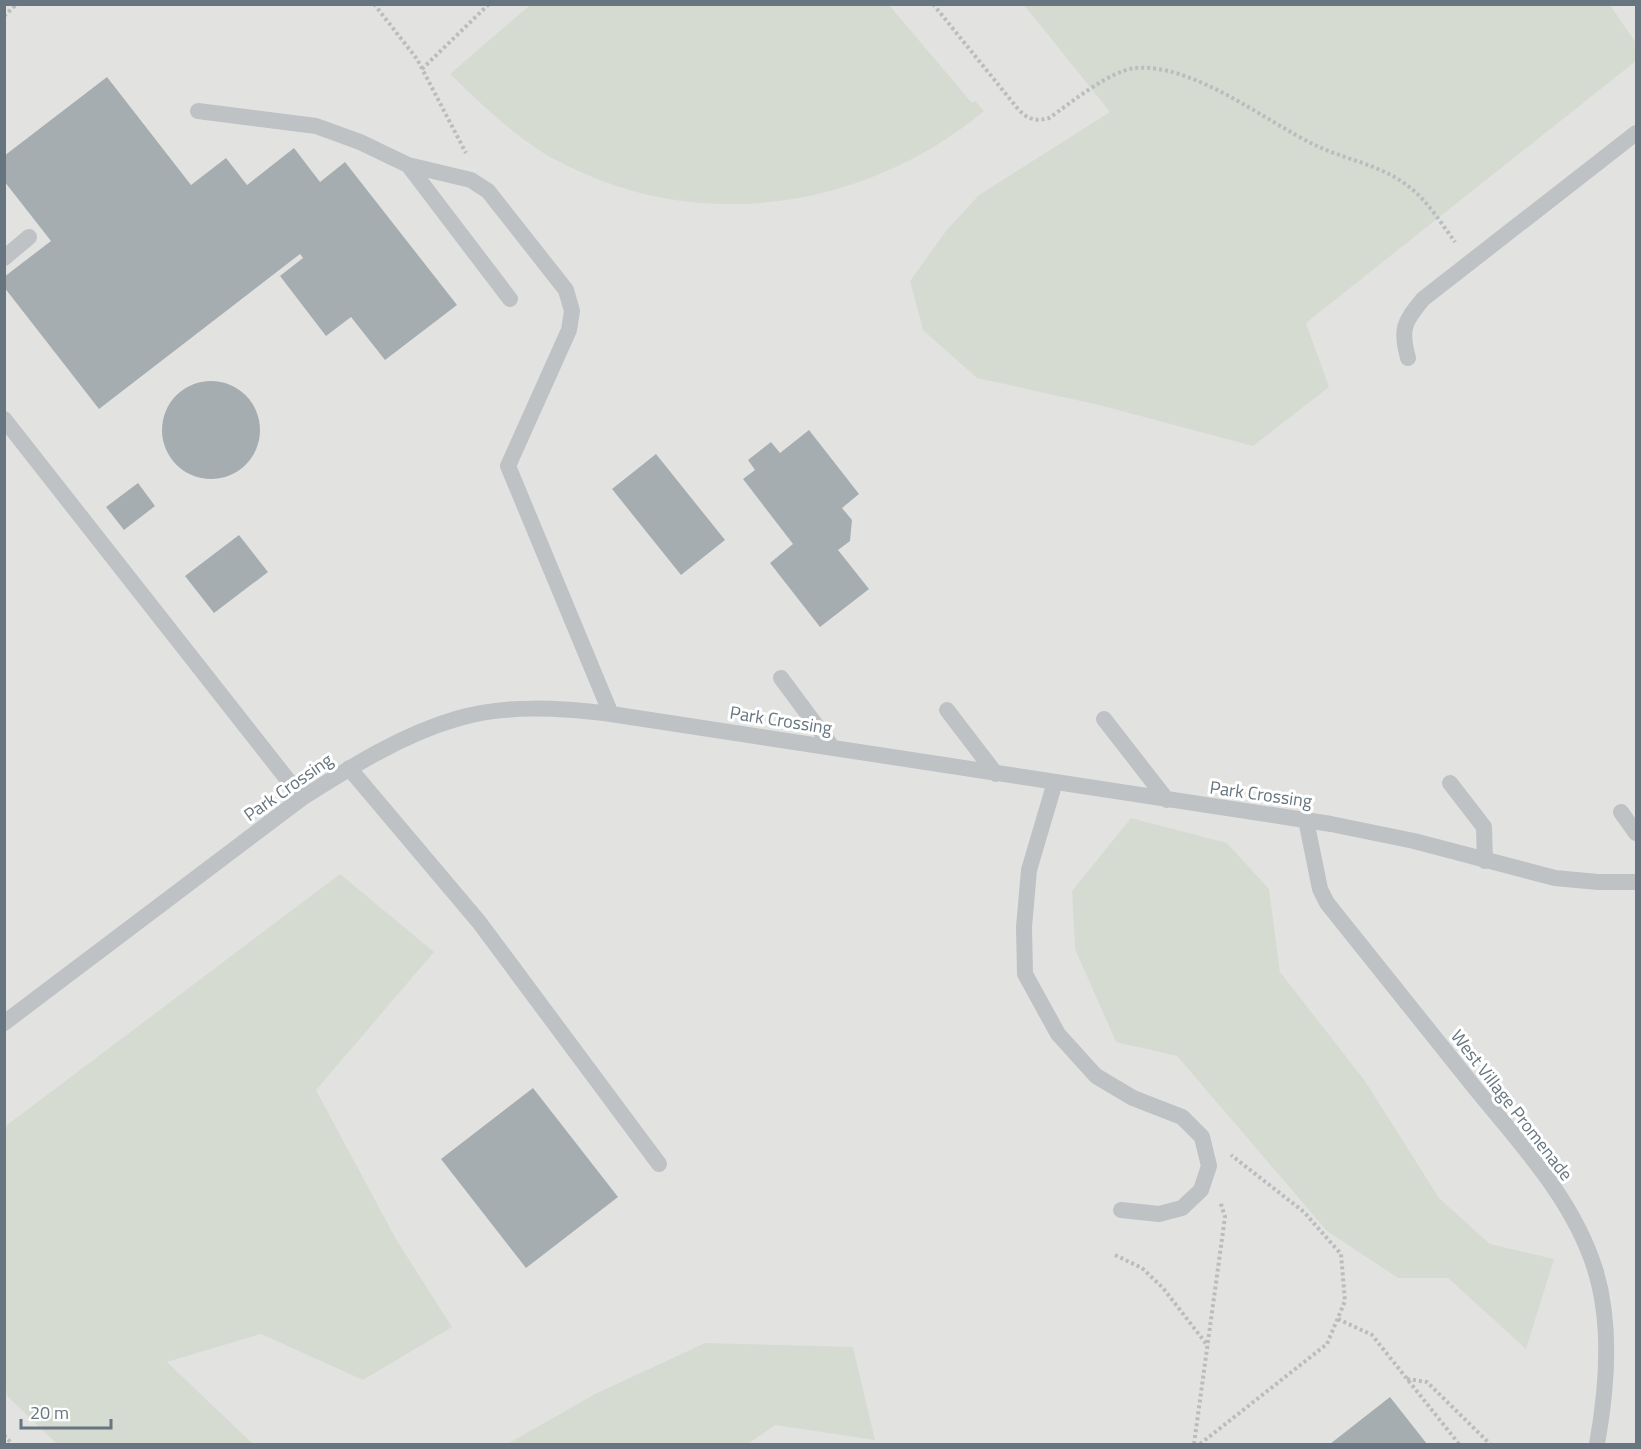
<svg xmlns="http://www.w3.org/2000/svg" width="1641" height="1449" font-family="'Titillium Web',sans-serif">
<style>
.built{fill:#e2e3e1}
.green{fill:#d6dbd2}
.building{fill:#a6adb1}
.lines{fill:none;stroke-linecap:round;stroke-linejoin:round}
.path{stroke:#babcbe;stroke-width:4;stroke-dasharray:3 3;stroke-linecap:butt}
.lane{stroke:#bec2c5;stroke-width:16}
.labels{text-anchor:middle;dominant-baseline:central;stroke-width:6;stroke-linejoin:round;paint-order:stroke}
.street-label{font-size:18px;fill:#66757f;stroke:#fff}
</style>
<rect width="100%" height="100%" fill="#f4f4f1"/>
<path class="built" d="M5,5h1631v1439h-1631z"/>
<path class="green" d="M530,5h359l83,98 3,-2 9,10c-105,88 -253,119 -382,70 -24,-10 -48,-20 -69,-35 -30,-20 -57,-47 -83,-72z
M1024,5h586l26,38v18l-330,262 23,64 -76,59 -154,-41 -122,-27 -54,-48 -13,-49 36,-50 33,-36 131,-83z
M1131,818l96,25 42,46 11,83 85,109 74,117 51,46 64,15 -28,90 -78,-71h-50l-71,-47 -150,-175 -61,-14 -41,-93 -3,-58z
M340,874l94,78 -118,138 80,149 56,88 -89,53 -102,-46 -94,28 86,82h-196l-50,-48 -2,-14 -1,-248 3,-9z
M705,1343l148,4 22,93 -100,-15 -27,19h-241l88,-50z"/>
<path class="building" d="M107,77l84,108 35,-27 21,27 47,-37 26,34 25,-20 112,143 -72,55 -34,-43 -25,19 -46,-60 23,-18 -3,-4 -201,155 -95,-122v-10l47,-36 -47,-60v-25z
M162 430a49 49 0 1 1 98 0a49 49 0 1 1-98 0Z
M809,430l50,64 -17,14 10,12 -2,21 -12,9 31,39 -49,38 -50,-64 23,-19 -50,-65 12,-9 -7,-10 23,-18 9,11z
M656,454l69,86 -44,35 -69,-86z
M138,483l17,23 -31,24 -18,-23z
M239,535l29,37 -54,41 -29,-37z
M533,1088l85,109 -92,71 -85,-109z
M1390,1397l37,47h-97z"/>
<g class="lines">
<path class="path" d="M374,4l43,55 49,94
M933,4l85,105c9,10 18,13 31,9 22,-15 60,-47 86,-50 59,-5 131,54 182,78 30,14 64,19 91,40 19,14 33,37 47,56
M4,16l13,-12
M422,69l67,-65
M1115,1255l27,13 21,20 45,58
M1338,1319l34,16 87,109
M1407,1379l20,3 63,62
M4,1435l8,9
M1194,1444l31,-227 -5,-16
M1200,1444l127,-100 18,-43 -4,-47 -37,-42 -73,-57"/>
<path class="lane" d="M198,111l118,15 44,16 48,23 63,15 17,11 78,99 6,21 -3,19 -61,136 103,248
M408,165l102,134
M4,258l25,-21
M1408,358c-8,-29 -4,-36 15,-59l213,-166
M4,419l298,379
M781,678l52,70
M947,710l49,64
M1104,719l63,81
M349,768l130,154 180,242
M1055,782l-26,88 -5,57 1,47 33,60 38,42 37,22 49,19 20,20 7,29 -8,24 -19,18 -23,6 -38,-4
M1450,783l34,44 1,34
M1621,812l15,21
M1306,820l14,69 7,14c49,62 99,123 148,185 45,55 98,111 120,181 17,54 12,120 2,175
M4,1023l298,-225c49,-31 99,-63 154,-79 49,-15 104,-11 155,-5l720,110 83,17 141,37 43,4h38"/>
</g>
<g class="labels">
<g class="street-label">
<text transform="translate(781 720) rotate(9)">Park Crossing</text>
<text transform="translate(288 787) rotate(-35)">Park Crossing</text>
<text transform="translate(1261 794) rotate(8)">Park Crossing</text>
<text transform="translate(1512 1105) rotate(52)">West Village Promenade</text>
</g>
</g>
<rect width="1641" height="1449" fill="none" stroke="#66757f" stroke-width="12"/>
<path d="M21 1419v9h90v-9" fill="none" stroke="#66757f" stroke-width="3"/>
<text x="30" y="1419" font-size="18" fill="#66757f" stroke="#ffffff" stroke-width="4.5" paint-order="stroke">20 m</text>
</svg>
